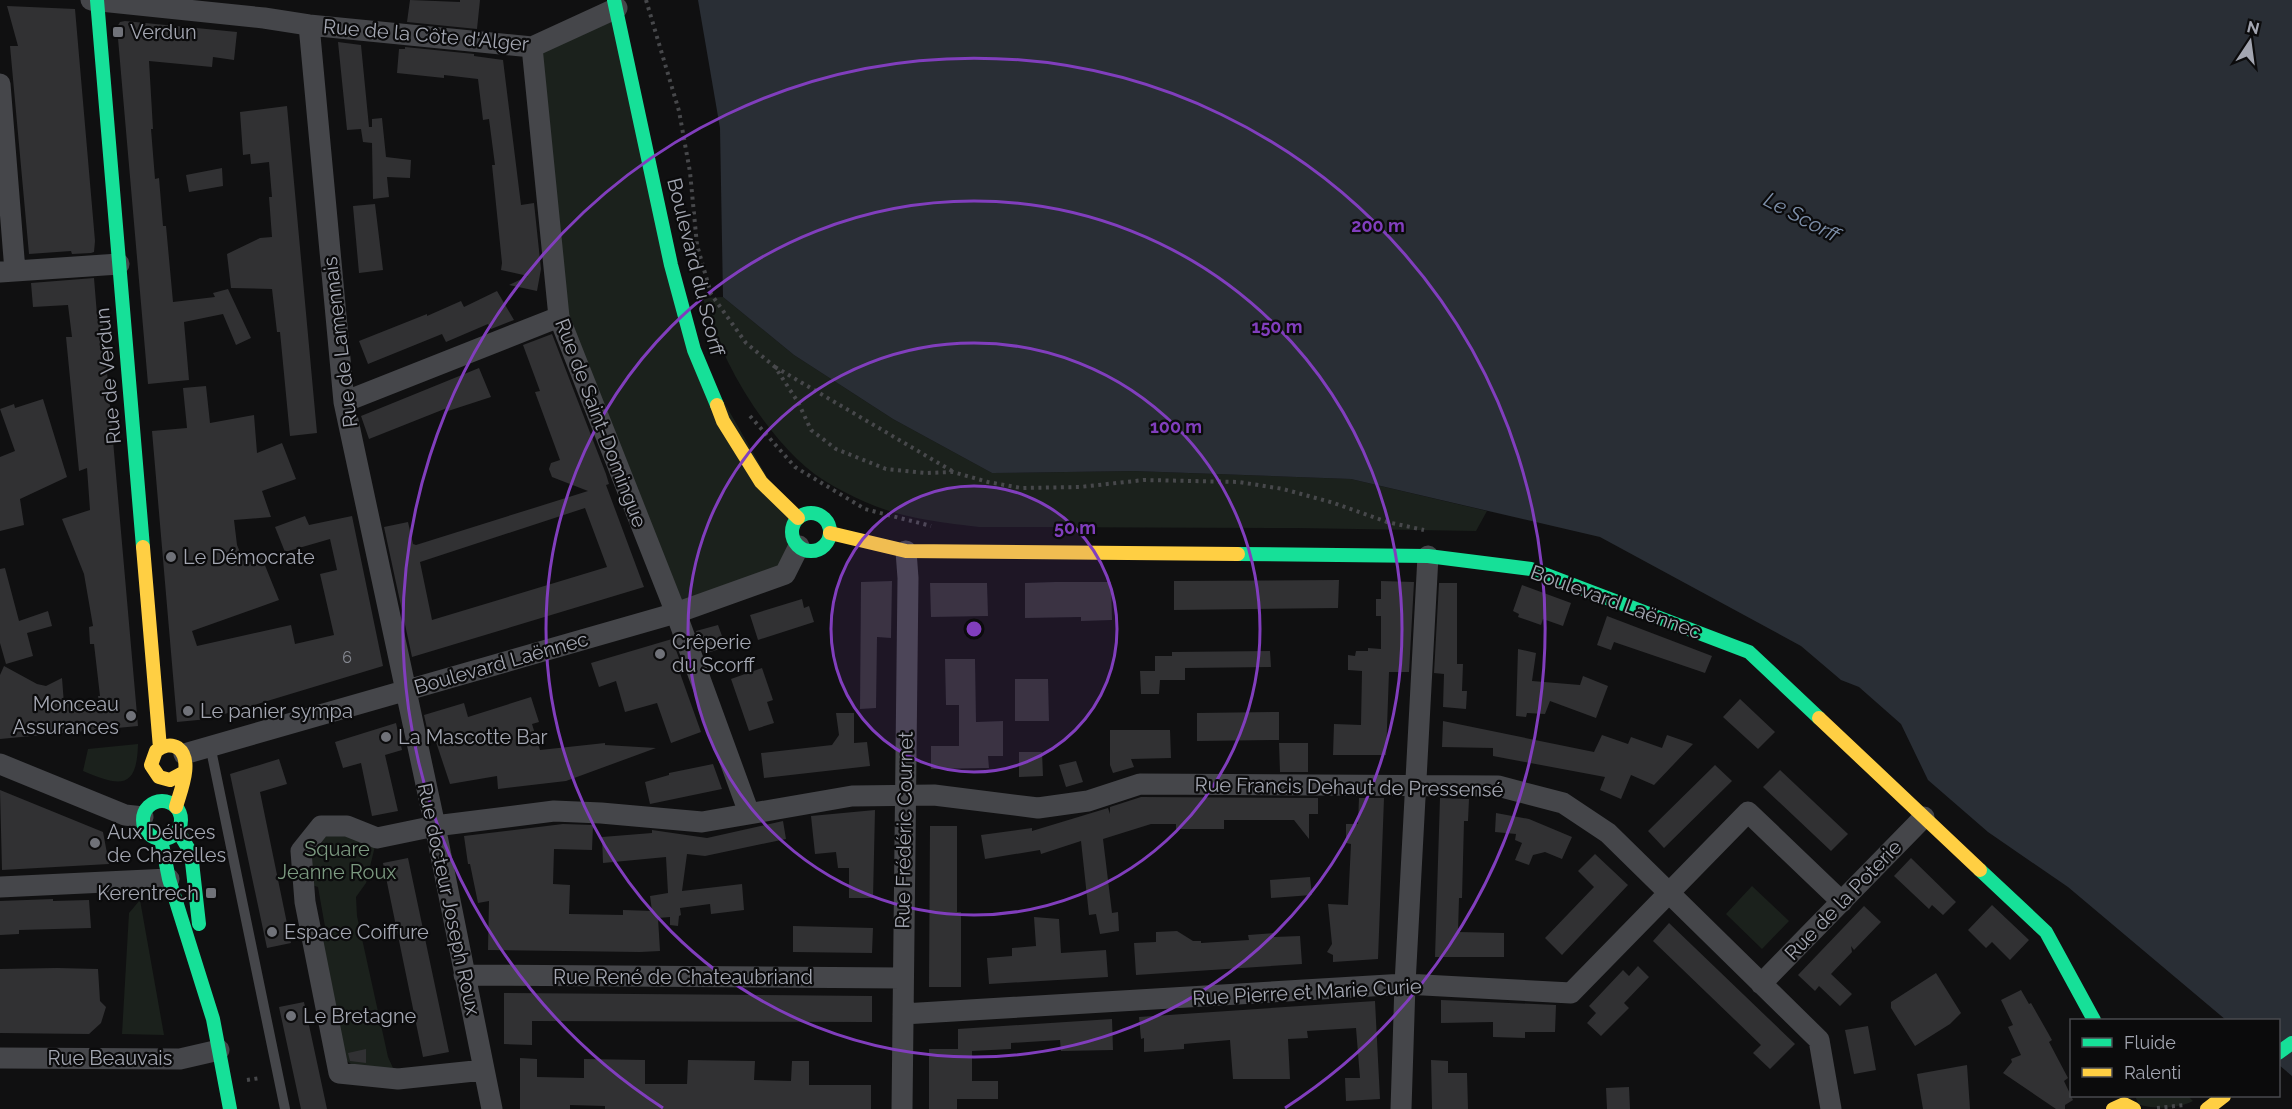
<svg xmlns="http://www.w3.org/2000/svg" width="2292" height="1109" font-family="Raleway,sans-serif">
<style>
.green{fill:#1b211c}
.water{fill:#292e35}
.building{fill:#313133;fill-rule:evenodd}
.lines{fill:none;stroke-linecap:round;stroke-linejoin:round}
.path{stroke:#47484b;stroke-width:4;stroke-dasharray:3 4.5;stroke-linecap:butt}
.lane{stroke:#45464a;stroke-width:10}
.street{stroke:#45464a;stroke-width:21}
.fast{stroke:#16e098;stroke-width:14}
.slow{stroke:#ffcf43;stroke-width:14}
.ring{fill:none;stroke:#813ebd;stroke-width:3}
.poi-dot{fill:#707279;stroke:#0b0b0c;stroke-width:2}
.labels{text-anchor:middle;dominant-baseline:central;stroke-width:4.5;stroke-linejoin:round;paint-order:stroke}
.number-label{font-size:16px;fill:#868992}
.poi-label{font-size:20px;fill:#a3a6b1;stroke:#0b0b0c;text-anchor:start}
.street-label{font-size:20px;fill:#a3a6b1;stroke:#0b0b0c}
.park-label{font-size:20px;fill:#7c9a81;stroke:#0b0b0c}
.water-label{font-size:21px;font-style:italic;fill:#7d8fa9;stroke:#0b0b0c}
.centre{fill:#813ebd;stroke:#0b0b0c;stroke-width:3}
.ring-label{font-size:18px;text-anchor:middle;font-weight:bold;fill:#813ebd;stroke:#0b0b0c;stroke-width:4.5;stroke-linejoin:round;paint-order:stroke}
</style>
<rect width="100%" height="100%" fill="#101011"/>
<path class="green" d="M617,8l77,342 100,174 -2,8 2,8 -9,34 -109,39 -117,-296 -27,-270z
M723,297l71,58 99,64 99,54 142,-2 217,8 136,32 -11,20 -179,-3 -318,-1c-35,-4 -71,-8 -104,-21 -27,-11 -57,-26 -78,-47 -44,-43 -77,-103 -94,-161z
M138,744c-1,47 -19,42 -55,27l5,-22z
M321,826l56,12 -11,45 -10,14 1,19 31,141 10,22 -31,-3 -32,-24 -22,-110 14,-4 -9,-51 -15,-5 -2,-31z
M1752,886l37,35 -27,28 -36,-35z
M140,900l24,135 -42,-1 7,-121z
M2135,1096h53l5,5c-16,8 -36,8 -54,4z"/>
<path class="water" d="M698,0h1594v1076l-13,-11 -1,-45h-52l-158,-133 -80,-55 -60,-52 -27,-56 -42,-37 -18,-7 -40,-34 -201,-109 -249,-58 -217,-8 -142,2 -99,-54 -99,-64 -71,-58 -3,-169z"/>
<path class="building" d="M410,0l50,2v-2h20l-3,29 -70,-7z
M7,6l68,3 20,232 -1,11 -3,1 -19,1 -1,-3 -42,3 -19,-208h8z
M125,21l112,11 -3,28 -21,-3 -1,10 -63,-6 4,68h-2l4,50 4,-1 4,48h3l7,76 42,-5 -2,-4 15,-4 23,49 -15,7 -13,-31 -39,8 5,58 -41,4 -31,-357 3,-5z
M338,42l23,3 8,82h3v-8l10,-1 4,39 25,3 -1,18 -23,-1 2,20 -16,2 -1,-56 -9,-1 -2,-13 -14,1z
M405,47l69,7v2l29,4 18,145 13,-2 7,66 -4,22 -28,-6 19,-9 -27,-6 1,-7 -10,-98h3l-6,-46 -6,1 -5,-41 -34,-4v3l-47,-5 2,-24h6z
M287,106l30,327 -27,3 -10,-104h-3l-5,-43 -41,-1 -4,-34 33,-16 12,-1 -3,-40h3l-3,-35 -18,2 -1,-10 -7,1 -3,-43z
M222,168l1,18 -34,6 -3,-17z
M375,204l8,66 -24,3 -6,-67z
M94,278l3,37h5l36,411 -138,13v-64l4,-9 33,18 9,2 16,-8 2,26 35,-3 -1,-5h2l-6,-52h-4l-1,-17 4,-1 -9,-52 -22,-55 28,-9 -3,-42 -8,3 -13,-134h6l-4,-32 -35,2 -2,-24z
M497,291l17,29 -23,9 -3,-5 -42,18 -4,-8 -74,30 -9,-23 68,-27v2l34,-15 3,6z
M552,334l54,140 3,10 -3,1 38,102 -232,70 -28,-130 24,-5 5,22 3,1 172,-54 -36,-14 -3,-8 2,-6 9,-3 -25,-68 5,-1 -17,-46zM585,508l22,59 -175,53 -12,-58z
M479,368l12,29 -43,14 -1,-3 -78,31 -8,-23z
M206,386l4,37 44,-8 3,38 25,-10 14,36 -34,12 9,26 -37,3 3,25 8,19 17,-6 17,42 -87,31 5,15 94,-21 4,19 39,-9 -14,-61 17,-4 -7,-31 -45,13 -10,-25 30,-11 4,9 43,-9 31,150 -175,53 -31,3 -25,-291 35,-3 -4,-40z
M43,399l24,78 -47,22 4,26 -24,6v-74l15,-6 -15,-42 14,-5 1,4z
M5,568l14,53 29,-10 4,15 -25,7 6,23 -27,8 -6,-21v-74z
M1339,580l-1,28 -164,2v-29z
M892,581l-1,57 -14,-1 -1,71 -16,1 1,-127z
M1381,581l33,1 -5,90h-20l-3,83h-53l1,-31 27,1 1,-54 -14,-1v-15l7,1 1,-5h12v-3l13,1v-33h-5v-17h5z
M1055,582h56l1,38 -31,1v-4l-56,1v-35z
M930,583h57l1,33 -57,1z
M1439,583h18v81h6l-1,27h5l-1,18 -23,-2 1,-33 -10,-1z
M1522,585l49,18 -8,23 -20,-7 -2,6 -23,-8 1,-3 -6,-3z
M802,599l2,9 5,-2 5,16 -56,18 -8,-25z
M1607,616l105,40 -7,17 -91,-31 -3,8 -14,-5z
M718,625l8,22 -22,7 -8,-23z
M672,639l8,22 -4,1 25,70 -30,11 -14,-40 -32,9 -9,-31 -17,6 -8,-24z
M1518,649l18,4 -4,28 48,4 3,-9 25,10 -12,32 -46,-17 -5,13 -18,-1 -1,4 -10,-1z
M1270,651l1,16 -86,1v12h-25l-1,14h-18l-1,-23h15v-15h17v-4z
M945,659h30l1,63 27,-1v35h-15l1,12 -58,1v-23h28v-41h-13z
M762,668l11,32 -6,2 7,21 -25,8 -18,-52z
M1015,679h33l1,42h-34z
M531,697l8,25 -7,2 8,26 65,-7v2l51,3 -90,33 -68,8 -1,-13 -47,8 -16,-48 -5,1 -5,-22 40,-12 4,14z
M1740,699l35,33 -17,17 -35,-32z
M1279,712v28l-82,1v-28z
M836,713h18v30l13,-1 3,24 -106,12 -3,-25 71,-8 7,-10z
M1443,721l151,31 8,-17 26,9 3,-7 31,11 5,-13 26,9 -39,41 -23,-10 -10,24 -21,-9 5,-13 -112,-21v-8l-51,-1z
M396,723l6,27 -17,5 13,56 -26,5 -11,-53 -18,5 -8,-26z
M1110,730h60l1,28 -40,1 3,8 -21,6 -3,-8z
M1279,743h29v29h-28z
M1019,752h23l1,24 -24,1z
M279,759l8,25 -27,8 31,151 -24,5 -37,-174z
M1076,761l7,21 -17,5 -7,-22z
M713,764l9,25 -72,15 -5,-22 24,-7v-2z
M1715,765l17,16 -68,67 -16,-17z
M1780,770l68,64 -17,17 -68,-64z
M0,790l103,42 6,32 -107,6z
M1141,797l177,1v16h-9v25l-15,-19h-70v9h-48v-5h-25l-48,15 9,74 6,-1 1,19 -19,3 -4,-20 -7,1 -8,-74 -40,13 -1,-4 -55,9 -4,-24 51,-7v3l76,-23 2,6v-7z
M1359,798h25l-6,161 -45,3v-7l-6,-3 5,-8 -4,-40 20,1 3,-61 -5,-1v-19h12z
M1440,798l29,1 -1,22h-4l-2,77h-3l-1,34 46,1v24h-69z
M875,810l-2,88h-24v-30h-11l-2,-16 -21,2 -4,-38z
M1496,813l33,6 43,18 -10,22 -17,-7 -12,3 -4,10 -14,-5 7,-17 -7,-3 1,-6 -21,-2z
M783,821l3,18 -81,17 -18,-2 -5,37 60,-7 2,26 -33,4 -1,-10 -30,4 1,7 -2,1 -1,10 -8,-1v-8l-12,1 2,33 -20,1 -152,-2 1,-49 -11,2 -8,-39h-2l-4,-28 99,-12 30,1 -1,25 -38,-1 -1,35 17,1 -1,29 54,1v-5l29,1 -2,-15 18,-3 -2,-36 -63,6 -1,-26 50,-4v-3l55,8z
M930,826h27v86h4v75h-32z
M1595,854l33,31 -66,70 -17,-17 49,-51 -16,-16z
M408,858l41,194 -26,5 -40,-194z
M1911,858l45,44 -13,13 -11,-10 -3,4 -35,-33z
M1310,877l2,18 -41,3 -1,-18z
M53,899v2l36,-1 2,28 -72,2v4l-19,1v-34z
M1992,905l37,35 -19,20 -18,-18 -6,6 -18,-18z
M1864,906l17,16 -27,28 -3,-4 1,6 -21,22 21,20 -12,12 -21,-20 -4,5 -17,-16z
M1034,917l25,2 2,34 45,-3 2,27 -119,7 -2,-26 25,-2v-8l24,-2z
M1669,923l126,121 -25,25 -17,-16 8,-8 -108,-104z
M793,926l80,2 -1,25 -79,-1z
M1177,931l16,10h8v2l48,-3 -1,-5 26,-2v4l26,-1 2,28 -166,11 -2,-32 22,-1v-10z
M1638,966l11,11 -25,26 5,5 -28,28 -14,-13 9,-10 -7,-7 34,-36 6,6z
M57,968l41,1 2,32 6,6 -5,16 -12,11 -89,-1v-64z
M1936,973l25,40 -11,11 -35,22 -24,-38v-6z
M2021,990l8,14 2,-1 21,37 -3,2 19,36 -4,3 9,19 -8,5v4h-9l-53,-36 9,-11 -1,-3 10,-4 -13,-28 5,-2 -12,-25z
M504,993l368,3v26l-340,-1v24l-28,-1z
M1441,1000l115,5 -1,27h-30v6l-32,-1v-15l-52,1z
M1375,1001l5,98 -34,2 -1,-23h15l-4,-50 -49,3 1,7 -20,1 2,40h-57l-3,-39 -46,4v5l-40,3v-14l-3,1 -2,-22z
M304,1002l14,65 9,42h-26l-22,-102z
M1112,1019l1,31 -52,1 -1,-11 -49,3v6l-39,2v30h26v18h-41v10h-28v-60h29v-20z
M1868,1026l8,44 -22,4 -9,-44z
M366,1049v14l-16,-2 -2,-8z
M520,1058l17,1v18l47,1v-19l61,1v24h42l1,-24 67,1 -1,19 37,1 1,-20h17v24h62v24h-266v-3l-35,-1v4h-50z
M1431,1060l17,1v12h19l1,36h-36z
M1967,1065l3,44h-47l-6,-35z
M1629,1087l1,22h-23l-1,-21z"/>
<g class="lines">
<path class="path" d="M646,0l33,111 11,61 7,73 14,49 35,49 29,24 23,35 13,28 25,19 50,20 40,4 27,-1 35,10 33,6 59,-1 64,-7 95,2 44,7 51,14 53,19 37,8
M775,367l177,104
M750,416l45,51 70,42 66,17
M247,1080l13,-2
M2157,1108l28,-3"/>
<path class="lane" d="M210,745l75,364"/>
<path class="street" d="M91,0l173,18 45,7 223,22 85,-39
M309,25l35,377 91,424 57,283
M532,47l27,270 117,296 73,200
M0,84l15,187
M0,272l119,-8
M344,402l215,-85
M184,754l492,-141 109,-39 14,-28
M0,764l125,51 18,2
M0,887l169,-8
M464,975l438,3
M1761,984l163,-167
M903,1014l502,-30 166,9 177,-181 94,90
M0,1058l180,1 39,-9
M484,1070l-86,9 -59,-6 -34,-171 -4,-51 20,-25h26l30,12 58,-12 119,-15 47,2 101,9 150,-26 82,-1 104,13 50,-7 52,-17 358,2 65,17 45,30 211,207 12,69
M902,1109l6,-531 -2,-27
M1401,1109l4,-125 23,-428"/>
<path class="fast" d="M97,0l46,547
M614,0l57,265 23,85 23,55
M792 532a19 19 0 1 1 38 0a19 19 0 1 1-38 0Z
M1238,554l190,2 103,13 218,83 70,66
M143 820a19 19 0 1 1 38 0a19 19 0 1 1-38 0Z
M178,831l13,22 8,71
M161,839l8,40 44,140 17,90
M1980,870l66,62 48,88
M2278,1053l14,-10"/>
<path class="slow" d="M717,405l6,16 38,61 37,36
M830,533l76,18 332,3
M143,547l17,201
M1819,718l161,152
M176,807c4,-15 18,-47 2,-59 -8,-5 -15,-2 -22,3l-5,14 8,12 11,3 13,-7
M2113,1109l11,-5 10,5
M2207,1109l17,-13"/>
</g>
<circle cx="974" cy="629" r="143" fill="#813ebd" fill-opacity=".12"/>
<g class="ring">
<circle cx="974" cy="629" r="143"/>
<circle cx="974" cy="629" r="286"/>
<circle cx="974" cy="629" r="428"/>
<path d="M663 1108A571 571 0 1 1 1285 1108"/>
</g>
<g class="poi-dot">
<rect x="112" y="26" width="12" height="12" rx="3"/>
<circle cx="171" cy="557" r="6"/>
<circle cx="660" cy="654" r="6"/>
<circle cx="188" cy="711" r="6"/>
<circle cx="131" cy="716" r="6"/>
<circle cx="386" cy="737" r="6"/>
<circle cx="95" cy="843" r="6"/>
<rect x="205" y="887" width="12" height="12" rx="3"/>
<circle cx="272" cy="932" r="6"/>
<circle cx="291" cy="1016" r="6"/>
</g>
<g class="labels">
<g class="number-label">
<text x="347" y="657">6</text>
</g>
<g class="poi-label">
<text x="130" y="32">Verdun</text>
<text x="183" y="557">Le Démocrate</text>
<text x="672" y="642">Crêperie<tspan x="672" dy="23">du Scorff</tspan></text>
<text x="119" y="704" text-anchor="end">Monceau<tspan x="119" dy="23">Assurances</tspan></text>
<text x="200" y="711">Le panier sympa</text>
<text x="398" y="737">La Mascotte Bar</text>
<text x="107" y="832">Aux Délices<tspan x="107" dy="23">de Chazelles</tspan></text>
<text x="199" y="893" text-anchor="end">Kerentrech</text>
<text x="284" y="932">Espace Coiffure</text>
<text x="303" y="1016">Le Bretagne</text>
</g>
<g class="street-label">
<text transform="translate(426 35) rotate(5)">Rue de la Côte d'Alger</text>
<text transform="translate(696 267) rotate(76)">Boulevard du Scorff</text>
<text transform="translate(340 342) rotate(-97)">Rue de Lamennais</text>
<text transform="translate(108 376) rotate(-95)">Rue de Verdun</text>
<text transform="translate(601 423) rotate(69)">Rue de Saint-Domingue</text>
<text transform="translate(1616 602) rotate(20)">Boulevard Laënnec</text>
<text transform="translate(501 663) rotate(-16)">Boulevard Laënnec</text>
<text transform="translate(1349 787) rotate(1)">Rue Francis Dehaut de Pressensé</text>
<text transform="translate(904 830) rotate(-89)">Rue Frédéric Cournet</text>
<text transform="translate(449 899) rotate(78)">Rue docteur Joseph Roux</text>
<text transform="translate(1843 900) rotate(-46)">Rue de la Poterie</text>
<text x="683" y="977">Rue René de Chateaubriand</text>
<text transform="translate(1307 992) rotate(-3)">Rue Pierre et Marie Curie</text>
<text x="110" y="1058">Rue Beauvais</text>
</g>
<g class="park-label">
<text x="337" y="849">Square<tspan x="337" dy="23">Jeanne Roux</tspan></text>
</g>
<g class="water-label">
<text transform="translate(1802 217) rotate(28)">Le Scorff</text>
</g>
</g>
<circle cx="974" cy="629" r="9" class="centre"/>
<g class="ring-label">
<text x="1378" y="232">200 m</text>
<text x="1277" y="333">150 m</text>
<text x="1176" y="433">100 m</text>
<text x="1075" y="534">50 m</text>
</g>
<rect x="2070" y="1019" width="210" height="78" fill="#0b0b0c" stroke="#48494e" stroke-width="1.5"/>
<rect x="2082" y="1038" width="30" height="9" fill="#16e098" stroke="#48494e" stroke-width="1.5"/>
<text x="2124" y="1049" font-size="18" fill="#a3a6b1">Fluide</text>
<rect x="2082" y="1068" width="30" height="9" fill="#ffcf43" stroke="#48494e" stroke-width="1.5"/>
<text x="2124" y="1079" font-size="18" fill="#a3a6b1">Ralenti</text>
<g transform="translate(2250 42) rotate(13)" stroke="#0b0b0c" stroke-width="4.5" paint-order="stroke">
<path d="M0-4.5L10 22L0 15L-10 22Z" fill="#a3a6b1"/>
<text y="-9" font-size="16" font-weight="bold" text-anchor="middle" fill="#a3a6b1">N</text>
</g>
</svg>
